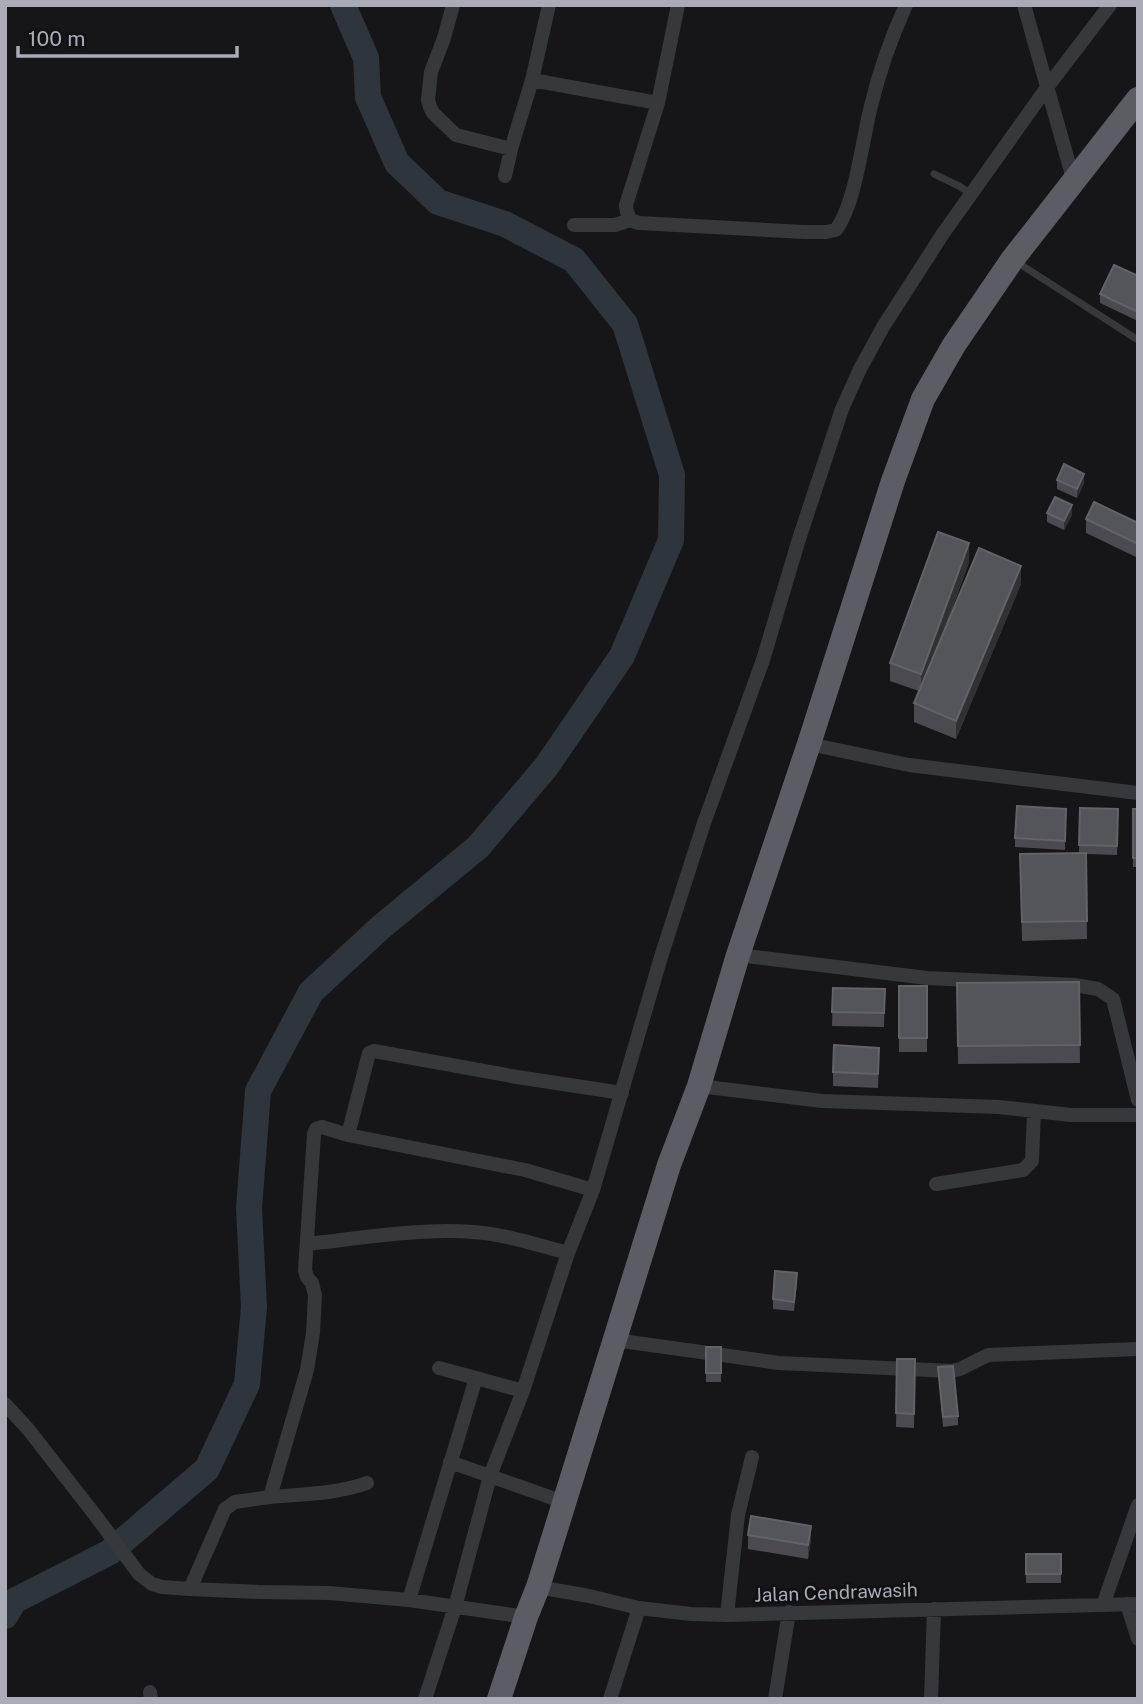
<svg xmlns="http://www.w3.org/2000/svg" width="1143" height="1704" font-family="'Public Sans',sans-serif">
<style>
.lines{fill:none;stroke-linecap:round;stroke-linejoin:round}
.river{stroke:#2f353d;stroke-width:26}
.service{stroke:#37383c;stroke-width:7}
.minor{stroke:#37383c;stroke-width:14}
.trunk{stroke:#5c5c64;stroke-width:24}
.wall{fill:#4a4a50}
.shaded-wall{fill:#313135}
.building{fill:#54555b;stroke:#626269;stroke-width:2}
.labels{text-anchor:middle;dominant-baseline:central;stroke-width:5;stroke-linejoin:round;paint-order:stroke}
.street-label{font-size:19px;fill:#a9acb7;stroke:#111113}
</style>
<rect width="100%" height="100%" fill="#161618"/>
<g class="lines">
<path class="river" d="M5,1616l9,-15 96,-49 97,-83 40,-85 7,-77 -5,-99 9,-117 53,-99 69,-64 98,-81 68,-80 76,-111 49,-116 1,-65 -47,-151 -51,-64 -69,-36 -67,-22 -41,-39 -29,-66 -2,-39 -23,-53"/>
<path class="service" d="M934,174l25,12 12,8
M1015,261l123,79"/>
<path class="minor" d="M453,5l-9,33 -13,34 -3,28 2,7 3,6 23,22 55,14
M549,5l-17,75 126,23
M1024,5l50,177
M505,176l6,-27 21,-69
M630,220l-3,-8 -1,-7 32,-102 20,-98
M574,225h41l15,-5 9,3 165,9h22l10,-2c20,-28 26,-89 35,-124 8,-34 20,-68 35,-101
M809,744l100,21 229,28
M738,955l189,23 148,7 23,4 15,10 25,101
M699,1086l123,15 177,6 72,8h67
M936,1184l87,-14 9,-9 2,-50
M593,1190l-68,-20 -177,-35 21,-82 5,-2 143,26 105,16
M307,1244c55,-6 111,-16 166,-12 32,2 64,13 95,21
M615,1340l164,23 172,8 9,-2 28,-14 150,-6
M476,1378l47,13
M5,1404l23,25 67,86 44,59 13,10 10,3 28,2 69,3 70,1 80,7 117,17
M450,1462l114,40
M270,1497c33,-3 66,-3 97,-14
M538,1587l51,9 50,12 52,6 36,1 411,-11
M190,1589l35,-80 10,-7 35,-5 37,-127 6,-37 2,-38 -3,-12 -5,-6 -2,-7 9,-136 2,-5 6,-2 26,8
M409,1600l67,-222 -37,-10
M1127,1604l11,35
M1103,1605l35,-100
M727,1615l11,-100 14,-58
M150,1692l1,7
M425,1699l30,-92 35,-131 33,-85 45,-138 25,-63 68,-233 43,-134 59,-163 36,-121 43,-130 18,-40 23,-42 59,-92 106,-149 62,-81
M610,1699l29,-91
M775,1699l14,-87
M931,1699l3,-90"/>
<path class="trunk" d="M499,1699l27,-82 12,-30 131,-422 30,-79 39,-131 71,-211 84,-263 30,-82 31,-54 58,-85 126,-161"/>
</g>
<path class="wall" d="M1138,276v45l-38,-18v-9z
M1057,480l27,3 -7,15 -20,-9z
M1047,513l25,2 -8,15 -17,-8z
M1086,519l52,4v35l-52,-25z
M969,562l-28,78 80,-56 -65,155 -42,-17v-19l5,-12 -29,-10v-18z
M1080,808l38,1 -1,46 -31,-1 1,85 -65,2 -2,-87 59,-1z
M1066,809l-1,41 -50,-3v-9z
M1133,809h5v58h-5z
M1079,982l1,81 -122,1 -1,-81z
M899,986h28v66h-28z
M833,988l52,1 -1,38 -52,-1z
M879,1062l-1,26 -45,-2v-14z
M797,1282l-3,29 -21,-2v-10z
M706,1347h15v35h-15z
M897,1359h18l-1,69 -18,-1z
M938,1367l20,49v9l-15,2z
M748,1535l63,5 -3,19 -60,-10z
M1026,1554h35v29h-35z"/>
<path class="shaded-wall" d="M1084,474v9l-7,15v-9z
M1072,505v10l-8,15v-9z
M969,543v19l-48,130v-18z
M1021,566v18l-65,155v-18z
M811,1526v14l-3,19v-14z"/>
<path class="building" d="M1114,265l24,11v36l-38,-18z
M1064,464l20,10 -7,15 -20,-9z
M1055,497l17,8 -8,16 -17,-8z
M1094,502l44,21v21l-52,-25z
M938,532l31,11 -48,131 -31,-11z
M979,548l42,18 -65,155 -42,-18z
M1017,806l49,3 -1,32 -50,-3z
M1080,808l38,1 -1,37 -38,-1z
M1133,809h5v49h-5z
M1086,853l1,68 -65,1 -2,-68z
M1079,982l1,63 -122,1 -1,-63z
M899,986h28v52h-28z
M833,988l52,1 -1,24 -52,-1z
M834,1045l45,3 -1,26 -45,-2z
M775,1271l22,2 -3,29 -21,-3z
M706,1347h15v26h-15z
M897,1359h18l-1,55 -18,-1z
M953,1366l5,50 -15,1 -5,-50z
M751,1516l60,10 -3,19 -60,-10z
M1026,1554h35v20h-35z"/>
<g class="labels">
<g class="street-label">
<text transform="translate(836 1592) rotate(-2)">Jalan Cendrawasih</text>
</g>
</g>
<rect width="1143" height="1704" fill="none" stroke="#a9acb7" stroke-width="14"/>
<path d="M18 46v10h219v-10" fill="none" stroke="#a9acb7" stroke-width="3.5"/>
<text x="28" y="46" font-size="21" fill="#a9acb7" stroke="#111113" stroke-width="5" paint-order="stroke">100 m</text>
</svg>
